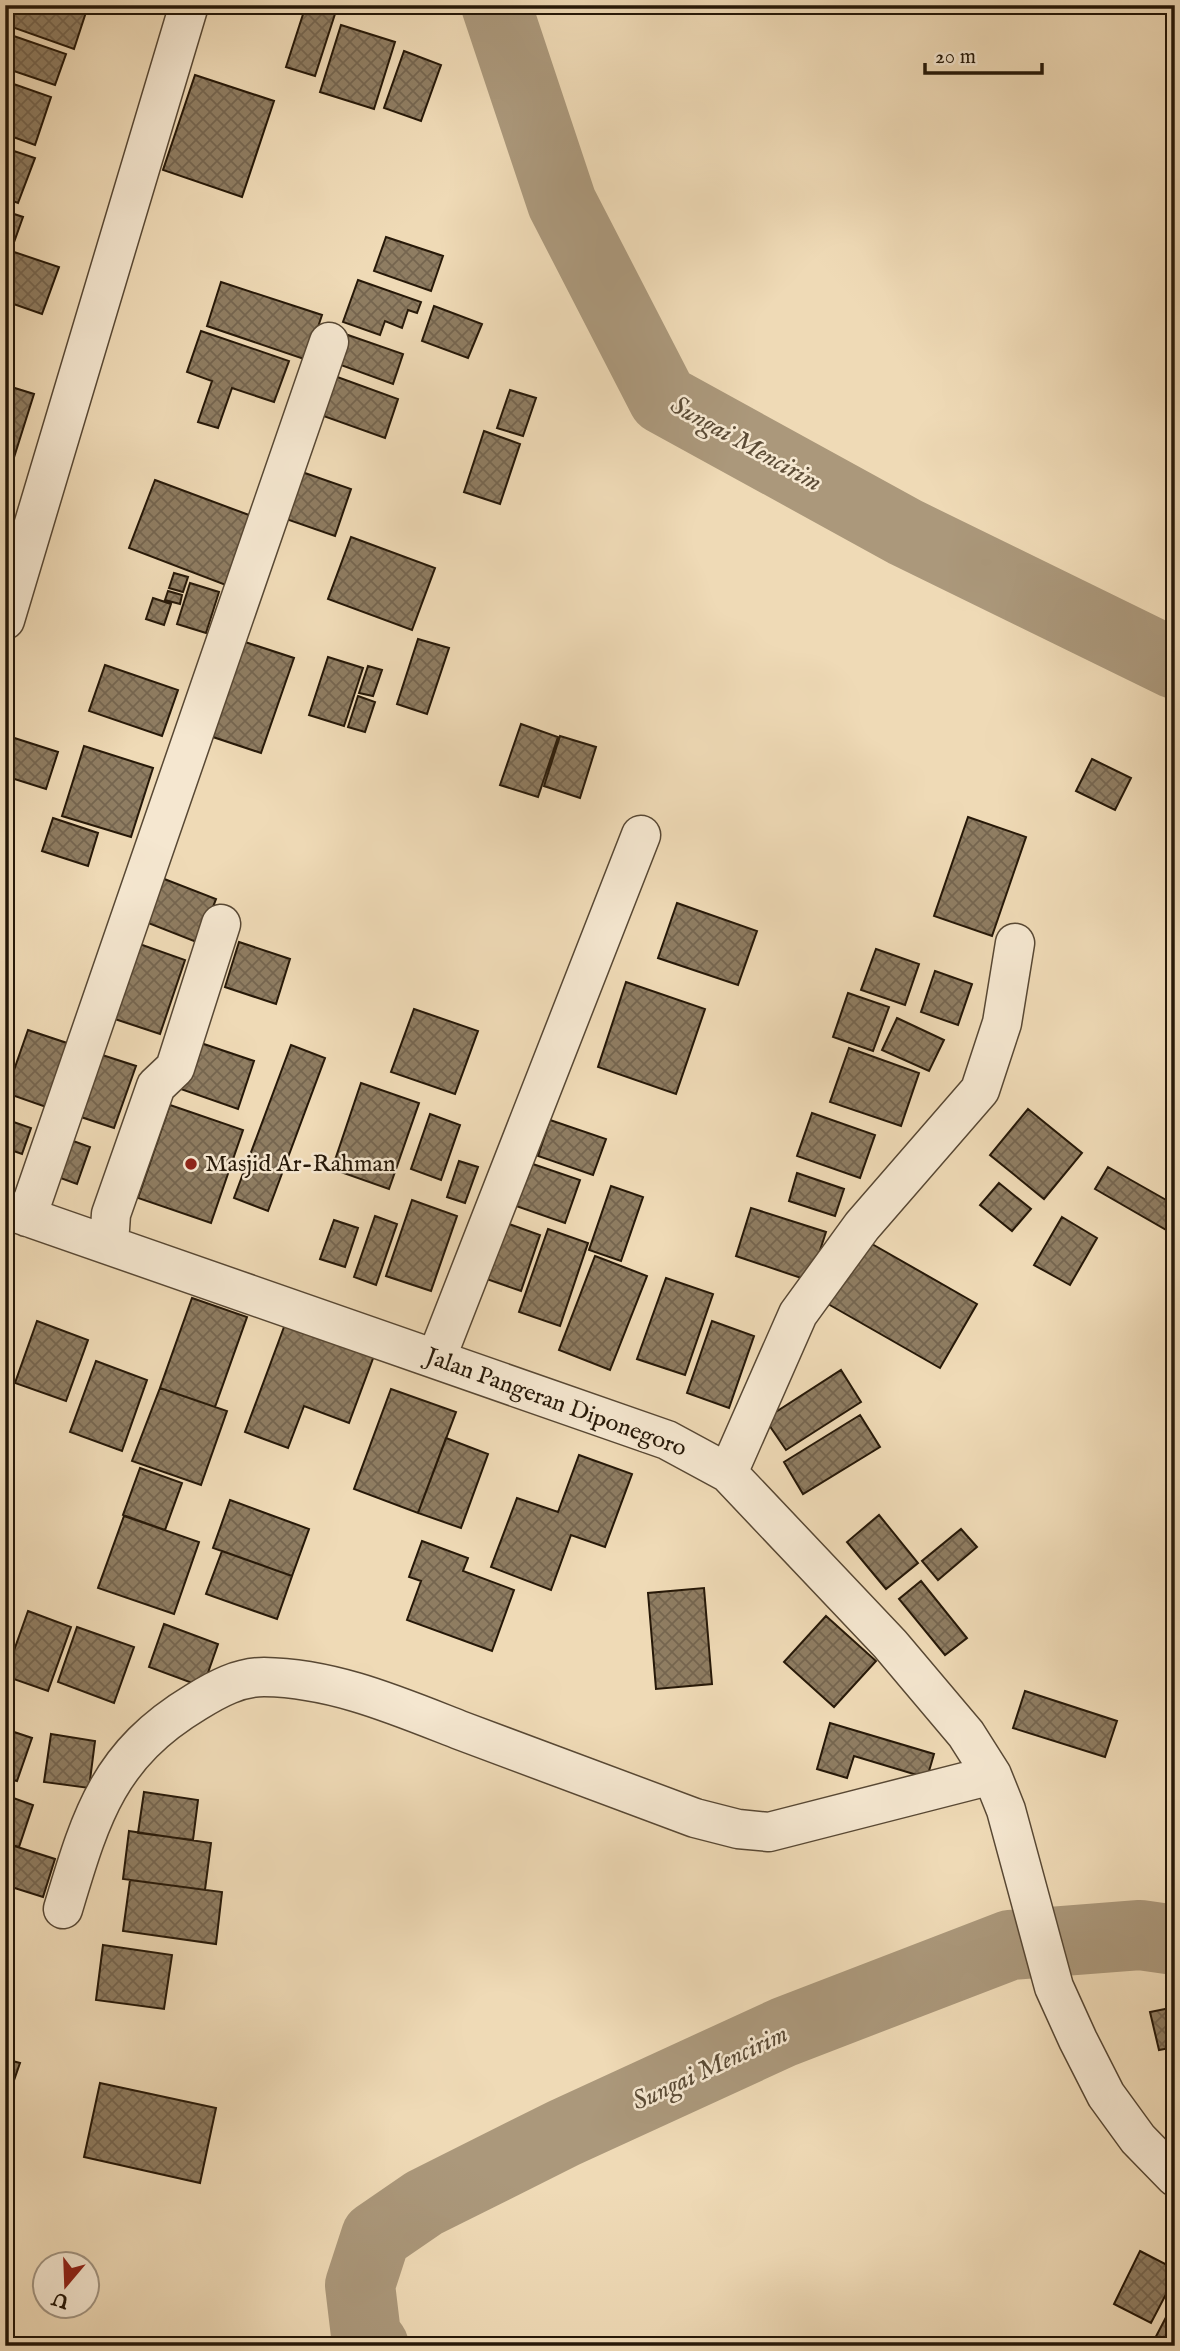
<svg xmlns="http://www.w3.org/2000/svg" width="1180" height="2351" font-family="'IM FELL English',serif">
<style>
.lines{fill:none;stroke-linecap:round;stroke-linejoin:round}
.river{stroke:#ab987b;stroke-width:70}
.building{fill:url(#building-cross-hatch);stroke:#261808;stroke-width:2}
.minor-casing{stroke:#584834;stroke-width:41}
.minor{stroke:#f5e7d0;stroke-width:38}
.poi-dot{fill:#8f2418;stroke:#f5e7d0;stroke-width:2.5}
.labels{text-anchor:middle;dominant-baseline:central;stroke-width:5;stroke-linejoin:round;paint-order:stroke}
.poi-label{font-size:24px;fill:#261808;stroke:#f5e7d0;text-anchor:start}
.street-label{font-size:24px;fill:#261808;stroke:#f5e7d0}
.water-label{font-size:26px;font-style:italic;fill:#5b4b36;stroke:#f5e7d0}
</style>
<defs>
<pattern id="building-cross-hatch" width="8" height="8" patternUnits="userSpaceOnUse" patternTransform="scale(1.75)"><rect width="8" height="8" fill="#8f7d62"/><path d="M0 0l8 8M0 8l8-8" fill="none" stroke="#75654f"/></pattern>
</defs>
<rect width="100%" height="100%" fill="#efdab6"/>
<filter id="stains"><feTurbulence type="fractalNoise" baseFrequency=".00286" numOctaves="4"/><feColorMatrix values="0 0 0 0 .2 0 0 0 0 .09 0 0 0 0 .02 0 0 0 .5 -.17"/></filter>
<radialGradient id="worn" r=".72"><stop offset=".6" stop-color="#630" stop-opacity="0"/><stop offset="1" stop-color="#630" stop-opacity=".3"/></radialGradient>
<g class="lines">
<path class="river" d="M496,5l66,198 101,196 242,133 270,132
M374,2346l-8,-11 -6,-50 16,-49 48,-33 140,-70 220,-101 226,-87 130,-10 35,5"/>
</g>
<path class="building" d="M16,5h60l11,4 -13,40 -65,-23z
M306,5l29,9 -20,62 -29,-9z
M341,25l54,17 -21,67 -54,-17z
M5,33l61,21 -11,31 -50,-17z
M404,51l37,14 -20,56 -37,-13z
M195,75l79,26 -32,96 -79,-27z
M5,81l46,16 -16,48 -30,-11z
M5,148l30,10 -17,45 -13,-5z
M5,211l18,6 -10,28 -8,-2z
M386,237l57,19 -12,35 -57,-20z
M5,249l54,18 -17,47 -37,-13z
M358,280l63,22 -4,11 -9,-3 -6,18 -17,-7 -5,14 -37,-13z
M221,282l101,33 -15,45 -100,-34z
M434,306l48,18 -14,34 -46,-17z
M201,331l88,30 -15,41 -42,-14 -14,40 -20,-6 14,-41 -25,-9z
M348,335l55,19 -10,30 -55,-20z
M329,374l69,25 -13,39 -70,-25z
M5,385l29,9 -29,92z
M510,390l26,8 -13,38 -26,-8z
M484,431l36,13 -20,60 -36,-12z
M302,472l49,17 -16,47 -49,-17z
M155,480l102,38 -26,69 -102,-39z
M351,537l84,31 -23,62 -84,-31z
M174,573l14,4 -5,15 -14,-4z
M190,583l29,9 -13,41 -29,-9z
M168,591l14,4 -2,9 -15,-4z
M153,598l18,6 -7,21 -18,-6z
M418,639l31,9 -22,66 -30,-10z
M242,641l52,17 -33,95 -51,-17z
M328,657l35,11 -19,58 -35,-11z
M105,665l73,25 -16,46 -73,-25z
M368,666l14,4 -9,26 -14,-3z
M358,696l17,6 -10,30 -17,-5z
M521,724l37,13 -20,60 -38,-12z
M5,735l53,17 -12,37 -41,-13z
M560,736l36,11 -16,51 -36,-12z
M84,746l69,22 -22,69 -69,-21z
M1092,759l39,19 -16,32 -39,-19z
M968,817l58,20 -34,99 -58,-20z
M53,818l45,15 -10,33 -46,-15z
M154,875l62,24 -17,44 -61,-24z
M677,903l80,28 -19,54 -80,-27z
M131,941l54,19 -25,74 -54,-18z
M239,942l51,17 -14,45 -51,-17z
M876,949l43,15 -14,41 -44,-15z
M935,971l37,13 -14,41 -37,-13z
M626,982l79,27 -29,85 -78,-27z
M848,993l41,14 -16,44 -40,-14z
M414,1009l64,22 -23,63 -64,-22z
M897,1018l47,22 -15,31 -47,-21z
M28,1030l42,14 -21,64 -43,-15z
M189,1039l65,22 -16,48 -66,-23z
M291,1045l34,13 -57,153 -34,-13z
M849,1048l70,25 -18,53 -71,-24z
M93,1052l43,14 -22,62 -42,-14z
M361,1083l58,20 -30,86 -57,-20z
M170,1105l73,25 -32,93 -73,-25z
M1028,1109l54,44 -38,46 -54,-44z
M812,1113l63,22 -15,43 -63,-22z
M430,1114l30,11 -19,55 -30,-11z
M5,1119l26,9 -9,26 -17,-6z
M550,1120l56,19 -13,36 -55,-19z
M65,1138l25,9 -13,37 -25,-9z
M459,1161l19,6 -13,36 -18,-6z
M527,1162l53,18 -15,43 -52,-18z
M1108,1167l67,38v30l-80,-46z
M797,1173l47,16 -9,27 -46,-15z
M999,1183l32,26 -19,22 -32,-26z
M611,1186l32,11 -22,64 -32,-11z
M412,1200l45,16 -26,75 -45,-15z
M751,1208l75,24 -16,49 -74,-25z
M375,1216l22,8 -21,61 -22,-8z
M1062,1217l35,21 -27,47 -36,-20z
M495,1219l45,16 -19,56 -46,-16z
M334,1220l24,8 -13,39 -25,-8z
M548,1229l40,14 -28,83 -41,-14z
M865,1240l112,64 -37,64 -112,-64z
M595,1256l52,20 -37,94 -51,-20z
M666,1278l47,16 -28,81 -48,-16z
M192,1298l55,19 -32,90 -55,-19z
M287,1319l88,34 -26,70 -45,-17 -16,42 -43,-16z
M37,1321l51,19 -22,61 -51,-18z
M712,1321l42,15 -25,72 -42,-15z
M96,1361l51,19 -25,71 -52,-19z
M841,1370l20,32 -75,48 -21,-31z
M160,1388l67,23 -26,74 -69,-24z
M391,1389l65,23 -38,101 -64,-24z
M860,1415l20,32 -77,47 -19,-32z
M446,1438l42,16 -27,74 -43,-15z
M579,1455l53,19 -27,73 -34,-12 -20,55 -60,-23 26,-69 41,14z
M140,1468l42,15 -17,47 -42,-15z
M230,1500l79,29 -17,47 -79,-28z
M879,1515l39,48 -32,26 -39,-47z
M124,1516l75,26 -25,72 -76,-26z
M961,1529l16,18 -39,33 -16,-19z
M422,1541l46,17 -5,13 51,19 -22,61 -85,-31 14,-39 -12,-4z
M222,1551l70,25 -15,43 -71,-25z
M921,1581l46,57 -22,17 -46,-56z
M704,1588l8,96 -56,5 -8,-96z
M28,1611l43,16 -23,64 -43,-15z
M826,1616l50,45 -42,46 -50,-45z
M164,1624l54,20 -15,43 -54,-20z
M77,1627l57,20 -20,56 -56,-21z
M1025,1691l92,30 -12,36 -92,-29z
M830,1723l104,31 -7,24 -73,-22 -7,22 -30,-9z
M5,1729l27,9 -15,43 -12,-3z
M51,1734l44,7 -6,47 -45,-6z
M144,1792l54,8 -5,40 -55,-7z
M5,1795l28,10 -14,42 -14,-4z
M129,1831l82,12 -6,47 -82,-11z
M5,1843l50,16 -12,38 -38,-12z
M130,1880l92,12 -6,52 -93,-13z
M103,1945l69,10 -8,54 -68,-9z
M1175,2007v40l-16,3 -9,-38z
M5,2059l15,4 -9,26 -6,-2z
M100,2083l116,25 -16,75 -116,-26z
M1140,2251l35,18v8l-24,46 -37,-19z
M1175,2300v46h-24z"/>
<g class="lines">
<defs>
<path id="minor" d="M5,620l184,-615
M5,1209l662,231 61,33 162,171 76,90 26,41 14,35 48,177 24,53 28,55 32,44 37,38
M27,1217l302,-875
M109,1244l2,-30 45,-128 19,-18 46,-144
M436,1359l205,-524
M728,1473l70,-159 64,-88 118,-136 22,-67 13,-80
M63,1909c28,-93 45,-154 133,-207 21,-13 43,-25 68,-25 70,1 134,29 198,54 77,29 155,58 233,87l43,11 31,3 223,-57"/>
</defs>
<use href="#minor" class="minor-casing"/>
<use href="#minor" class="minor"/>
</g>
<circle class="poi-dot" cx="191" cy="1164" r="7"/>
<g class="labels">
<g class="poi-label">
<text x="205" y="1164">Masjid Ar-Rahman</text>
</g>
<g class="street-label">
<text transform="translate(556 1403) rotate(20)">Jalan Pangeran Diponegoro</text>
</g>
<g class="water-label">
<text transform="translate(746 444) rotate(29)">Sungai Mencirim</text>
<text transform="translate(710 2068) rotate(-25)">Sungai Mencirim</text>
</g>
</g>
<rect width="1180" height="2351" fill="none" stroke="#efdab6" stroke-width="28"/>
<rect x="7" y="7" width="1166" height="2337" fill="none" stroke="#261808" stroke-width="3.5"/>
<rect x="14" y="14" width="1152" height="2323" fill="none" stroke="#261808" stroke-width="2"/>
<g transform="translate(66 2285) rotate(199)"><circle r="33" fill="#f5e7d0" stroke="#a29480" stroke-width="2"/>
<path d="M0-5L12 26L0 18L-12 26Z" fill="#8f2418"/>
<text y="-10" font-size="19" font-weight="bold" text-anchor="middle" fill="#261808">U</text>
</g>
<path d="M925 63v10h117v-10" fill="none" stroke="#261808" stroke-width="3.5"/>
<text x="935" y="63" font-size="21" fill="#261808" stroke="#f5e7d0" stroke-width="5" paint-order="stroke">20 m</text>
<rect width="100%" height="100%" filter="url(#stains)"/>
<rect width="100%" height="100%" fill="url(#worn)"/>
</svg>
